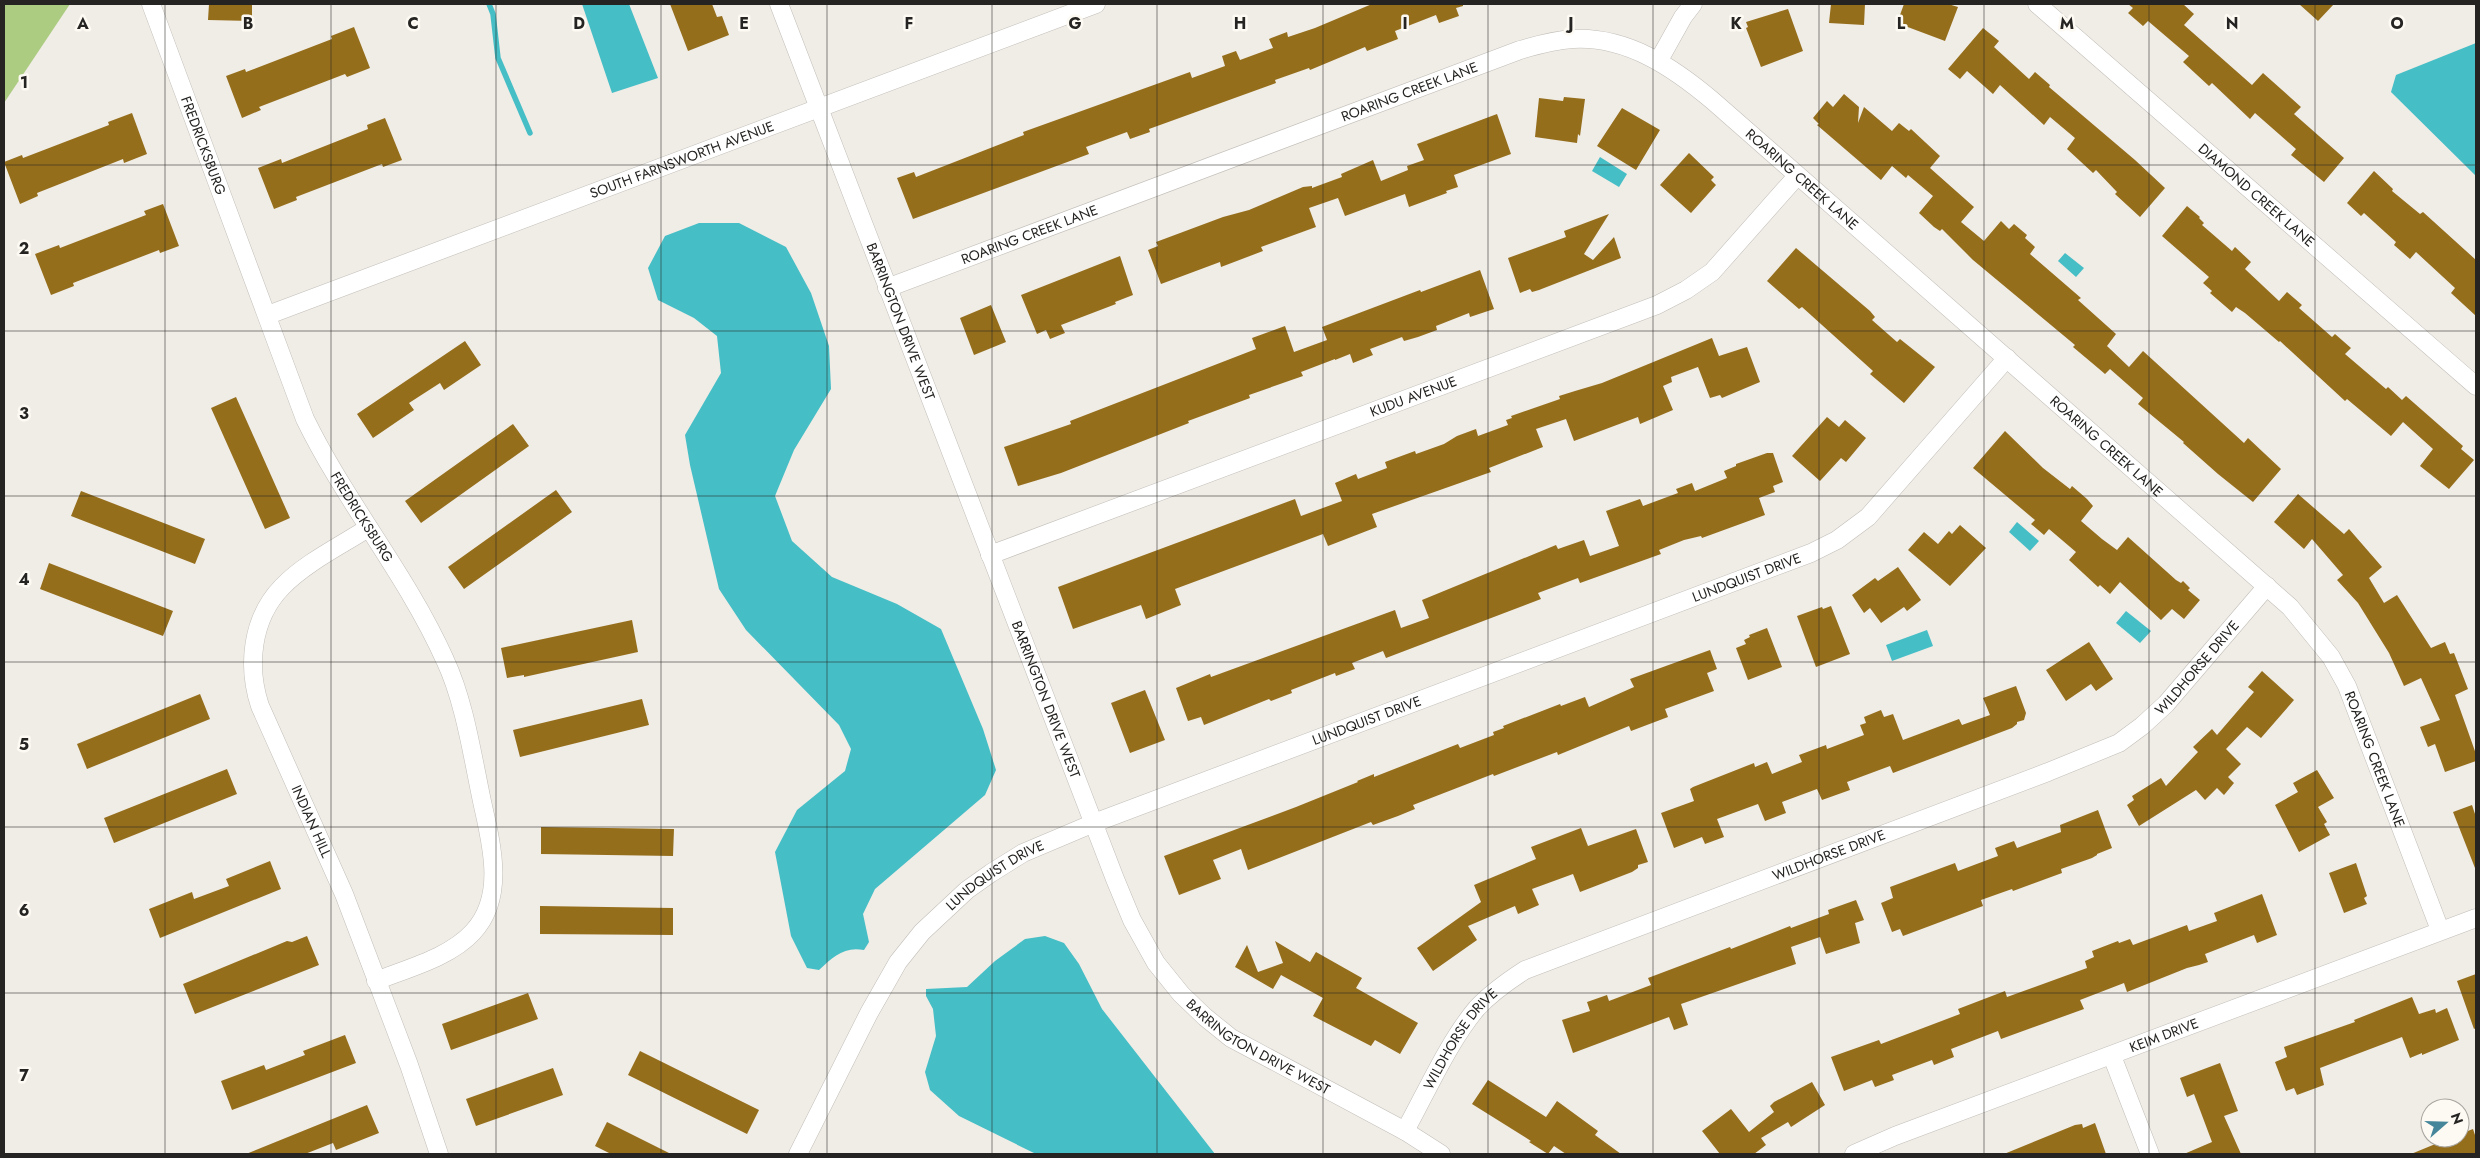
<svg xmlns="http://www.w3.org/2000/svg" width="2480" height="1158" font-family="Jost,sans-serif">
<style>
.forest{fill:#accc81}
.water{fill:#45bec6}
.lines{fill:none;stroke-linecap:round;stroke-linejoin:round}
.stream{stroke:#45bec6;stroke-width:5.5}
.building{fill:#956e1c}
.street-casing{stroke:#c2beb8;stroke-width:19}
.street{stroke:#fff;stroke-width:18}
.grid{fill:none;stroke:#252422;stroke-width:1;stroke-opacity:0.55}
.labels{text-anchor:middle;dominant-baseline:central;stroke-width:5;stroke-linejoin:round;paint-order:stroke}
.street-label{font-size:14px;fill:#252422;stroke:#fdfaf3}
.grid-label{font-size:16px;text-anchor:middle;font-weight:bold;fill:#252422;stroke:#fdfaf3;stroke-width:5;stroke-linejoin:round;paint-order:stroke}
</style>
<rect width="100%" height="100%" fill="#f0ece6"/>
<path class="forest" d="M4,4h66l-66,99z"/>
<path class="water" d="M582,4h47l29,74 -46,15z
M2476,43v133l-85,-84 5,-17z
M1600,157l27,17 -8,13 -27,-16z
M699,223h40l47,24 25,46 18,53 2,43 -37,61 -19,46 17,45 40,36 65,27 44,25 42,100 13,41 -11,25 -110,94 -12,25 6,28 -5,8c-20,-4 -31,7 -45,20l-12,-2 -16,-32 -16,-84 22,-42 48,-39 6,-22 -12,-24 -93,-95 -27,-41 -29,-124 -5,-30 36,-62 -4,-37 -23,-18 -36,-18 -10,-32 17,-32z
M2065,253l19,15 -8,9 -18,-16z
M2017,522l22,19 -9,10 -21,-19z
M2126,611l25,20 -11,12 -24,-20z
M1927,630l6,16 -41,15 -6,-16z
M1045,936l19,7 15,21 23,45 113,145h-179l-77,-38 -29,-26 -5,-18 11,-36 -3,-27 -7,-13v-7l41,-2 28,-26 30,-22z"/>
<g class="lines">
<path class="stream" d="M489,4l4,10 5,44 32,75"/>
</g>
<path class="building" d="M209,4h43v17l-44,-1z
M670,4h42l5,13 5,-1 7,19 -41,16z
M1372,4h91v2l-7,2 3,8 -20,7 -3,-8 -41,16 3,8 -31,12 -2,-4 -55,23 -1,-2 -34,12 1,3 -127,46 1,3 -20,7 -3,-7 -41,15 3,7 -176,65 -16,-41 17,-6 2,5 108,-42 -1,-3 167,-60 2,6 33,-12 -3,-10 14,-5 4,9 33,-12 -4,-9 18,-7 1,5 27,-9z
M1831,4h34l-1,21 -35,-2z
M1904,4h44l10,3 -13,34 -48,-18z
M2128,4h55l11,10 -10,11 68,60 11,-12 38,34 -7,7 50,44 -20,24 -33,-27 5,-6 -41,-36 -5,6 -38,-36 -3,3 -26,-24 6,-6 -41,-35 -5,5 -15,-13 5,-5z
M2299,4h35l-16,17z
M1788,9l15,42 -42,16 -15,-39 2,-1 -2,-5z
M354,27l16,41 -23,9 -2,-3 -86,33 2,3 -19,8 -16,-42 19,-7 1,3 86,-33 -1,-3z
M1983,28l16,13 -5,6 35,32 6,-7 15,13 -1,2 86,73 30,28 -25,29 -25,-23 2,-2 -21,-22 -3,3 -26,-24 8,-11 -25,-21 -6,8 -44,-40 -7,9 -26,-23 -7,8 -12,-10z
M1844,94l15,13 -1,16 6,-16 28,24 7,-8 10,8 2,-2 29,27 -10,12 44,39 -13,15 23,19 17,-20 8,8 5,-5 13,11 -2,3 10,9 -5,7 51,44 -3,2 38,34 -9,12 22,21 14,-16 101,92 4,-5 33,31 -28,33 -35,-28 -35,-31 1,-1 -46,-38 5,-6 -33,-29 -5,5 -7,-6 -25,-21 2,-2 -102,-85 -31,-31 -2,2 -6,-4 -15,-14 14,-17 -25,-21 -2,3 -14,-12 -11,14 -64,-55 2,-1 -6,-6 14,-17 6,6z
M1564,97l21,2 -5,37 -2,-2 -1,9 -42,-6 4,-39 24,3z
M1622,108l38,22 -24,40 -39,-24z
M132,113l15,41 -23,9 -1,-4 -86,34 1,3 -18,8 -16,-42 18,-7 1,3 86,-33 -1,-3z
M1497,114l14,40 -57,21 4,12 -12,4 1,2 -38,14 -4,-13 -60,22 -7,-18 -29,10 7,19 -55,20 2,4 -42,16 -1,-5 -59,22 -13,-34 10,-4 -2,-4 67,-25 26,-7 54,-23 9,-1v2l30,-11 -1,-3 32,-14 8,21 27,-11 -1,-4 17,-6 -7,-16z
M385,118l17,42 -19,7 -1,-3 -86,33 1,3 -23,9 -16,-41 23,-9 1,4 86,-34 -1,-4z
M1689,153l25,24 -3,3 5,5 -25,28 -31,-28z
M2374,171l19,18 -1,2 28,23 3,-2 53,48v56l-25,-23 4,-5 -39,-36 -6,7 -16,-14 2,-3 -32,-29 -3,3 -14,-13z
M163,204l16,42 -19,7 -1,-3 -86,33 1,3 -23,9 -16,-41 24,-9 1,3 86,-33 -2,-4z
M2187,206l13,11 -1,1 5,5 -2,2 30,26 3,-4 16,15 -6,7 34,32 8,-9 15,13 -3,3 33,29 3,-3 16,14 -6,6 41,35 2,-2 14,13 4,-4 57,50 -2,3 13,11 -25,29 -29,-23 13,-17 -30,-27 -12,14 -44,-37 -2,2 -65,-60 -1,1 -34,-29 -9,-6 -4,5 -22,-19 2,-2 -9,-8 6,-6 -47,-41z
M1609,214l-25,40 9,6 21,-23 7,21 -82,32 -7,2 -2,-3 -10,4 -12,-35 58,-21 -2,-6z
M1796,248l74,63 5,6 -3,3 25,22 3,-3 35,28 -31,36 -34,-29 3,-3 -71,-64 -3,2 -32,-28z
M1120,256l13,39 -18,7 1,2 -55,21 4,8 -15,6 -4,-9 -9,4 -16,-39z
M1480,270l14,39 -24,8 -1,-4 -33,13 1,4 -19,7 -14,4 -2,-4 -32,12 3,6 -20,8 -3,-9 -15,6v-1l-34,13 2,4 -54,19 1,3 -62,23 1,2 -128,50 -43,13 -14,-39 67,-23 -1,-3 186,-72 -4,-11 33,-12 9,26 33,-12 -5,-13 98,-37 1,2z
M991,305l15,37 -32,13 -14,-37z
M1712,338l7,18 28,-9 13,35 -38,16 -2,-3 -10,3 -12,-31 -27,10 1,5 -9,4 10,24 -33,14 -2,-7 -64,24 -8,-22 -30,10 7,18 -54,21 2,4 -119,42 5,13 -49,19 -5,-12 -148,55 6,16 -35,14 -5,-14 -68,24 -15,-42 237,-88 6,17 41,-15 -7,-18 21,-9 2,5 29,-11 -2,-6 30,-11 1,3 28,-10 13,-8 19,-7 2,7 30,-11 -2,-5 6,-2 -1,-2 49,-17 -1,-3 16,-5 27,-8z
M465,341l16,24 -37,25 -4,-7 -31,20 5,7 -41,28 -16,-24z
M236,397l54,121 -25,11 -54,-121z
M1827,417l12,10 6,-7 21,18 -20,24 -5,-4 -21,23 -28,-25z
M513,424l16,22 -108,77 -16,-22z
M2005,431l38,37 27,21 2,-3 15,13 6,7 -12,15 21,18 15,11 11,-13 48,43 5,3 2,-2 7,7 -2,2 12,10 -16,19 -12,-10 -11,11 -41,-38 -10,12 -10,-9 -2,2 -29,-27 7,-8 -27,-23 -5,6 -13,-11 4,-4 -62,-52z
M1767,453h6l10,29 -10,4 2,6 -16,6 6,17 -63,23 -1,-2 -17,4 -25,10 2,4 -81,29 -2,-5 -40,15 3,6 -155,59 -3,-7 -31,12 3,6 -19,7 -1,-3 -44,17 1,3 -21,8 -2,-2 -65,26 -3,-8 -13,4 -12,-33 34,-14 1,3 184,-67 6,18 28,-10 -7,-18 134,-55 2,4 26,-9 6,16 29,-10 -13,-35 34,-12 3,7 35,-13 -2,-4 16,-6 3,8 32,-13 -3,-7 12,-5v-2z
M556,490l16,22 -108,77 -16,-22z
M81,491l124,48 -10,25 -124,-48z
M2298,494l46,40 5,-5 33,38 -13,11 15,25 13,-8 34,53 14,-6 5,12 4,-1 14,36 -13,6 21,59v7l-31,11 -10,-28 -7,3 -8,-20 20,-7 -19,-42 -17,8 -15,-33 -31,-50 -21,-23 6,-5 -31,-36 -8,10 -30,-27z
M1960,525l26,23 -36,38 -42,-36 16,-18 14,12 11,-13 3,3z
M49,563l124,48 -10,25 -123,-47z
M1898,567l23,33 -14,11 -3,-4 -23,16 -11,-15 -6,5 -12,-18 23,-17 3,3z
M1831,606l19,48 -34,13 -19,-51 25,-9 1,2z
M632,620l6,32 -114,25v-2l-17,3 -6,-30z
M1767,628l15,39 -34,13 -12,-32 10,-4 -2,-4 6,-3 -1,-2z
M2089,642l24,37 -17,12 -5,-7 -25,17 -20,-31z
M1710,650l7,19 -10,4 7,18 -49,18 3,8 -37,14 -2,-5 -71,29 -1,-3 -63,24 -1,-2 -80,31 2,4 -17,7 -25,9 -2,-3 -123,48 -7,-21 -28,11 8,19 -42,16 -15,-39 132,-49 62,-25 -1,-1 17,-7v3l84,-33 2,4 34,-13 -1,-3 11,-4 -1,-2 57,-22 1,2 24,-9 4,10 45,-20 -4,-8z
M2262,671l32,29 -33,38 -14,-11 -21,22 15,15 -13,13 6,6 -10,12 -7,-7 -12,12 -9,-10 -57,36 -12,-21 7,-5 -2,-4 29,-18 5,8 32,-34 -5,-5 19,-18 5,6 37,-43 -6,-5z
M2016,686l10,27 -2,7 -7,2v2l-5,4 -119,45 -3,-7 -43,16 3,8 -28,10 -5,-11 -35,13 4,11 -21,8 -7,-17 -41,15 7,18 -19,7 -3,-7 -28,11 -13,-35 33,-12 -4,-12 3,-2 61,-24 1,4 12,-5 5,12 30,-12 -3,-7 27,-10 1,4 37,-14 -4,-10 6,-2 -2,-6 17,-7 3,7 9,-3 10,26 56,-21 3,6 28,-10 -7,-17z
M1145,690l20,50 -35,13 -19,-50z
M200,694l10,25 -123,50 -10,-25z
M642,699l7,26 -129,32 -7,-27z
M227,769l10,25 -123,49 -10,-25z
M2317,770l17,28 -16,9 9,15 -3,2 6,11 -31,17 -24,-47 23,-13 -5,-9z
M2472,805l4,12 -1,51 -22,-56z
M2098,810l14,38 -15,6v1l-5,3 -31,11 1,4 -49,18 -1,-2 -31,11 2,6 -80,30 -3,-7 -8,3 -11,-29 12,-5 -3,-11 65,-24 3,8 40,-15 -3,-8 19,-7 3,7 44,-16 -1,-7z
M541,827l133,2 -1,27 -132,-2z
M1581,828l7,18 48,-17 12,33 -10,3v3l-6,4 -52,20 -7,-18 -41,15 7,16 -21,9 -3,-8 -47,20 9,14 -44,31 -16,-23 64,-46 -7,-17 62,-26 -5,-12z
M270,861l11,28 -121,49 -11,-29 43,-17 2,7 35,-13 -3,-7z
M2356,863l11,33 -3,2 3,6 -23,9 -15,-40z
M2262,894l15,41 -20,8 -3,-8 -49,19 3,8 -9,3 -12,3 -60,24 -3,-9 -44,17 4,9 -83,30 -3,-8 -47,18 3,8 -20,8 -2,-5 -40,15 2,5 -19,7 -3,-7 -28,11 -13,-34 48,-17 2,4 79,-30 -2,-5 47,-18 2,6 80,-29 -2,-7 9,-4 -2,-6 26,-10 1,2 11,-4 3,6 54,-20 2,6 28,-10 -3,-8z
M1856,900l8,20 -9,3 5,20 -34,11 -6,-17 -29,10 5,17 -115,40 7,21 -14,5 -5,-13 -96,36 -11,-33 28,-9 -3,-9 20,-7 2,6 42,-16 -3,-7 82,-31 1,2 59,-23 1,2 38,-14 -1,-4z
M540,906l133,2v27l-133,-1z
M307,936l12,29 -124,49 -12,-30 104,-43 5,1z
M1275,941l35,21 6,-10 46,26 -6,10 62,35 -18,31 -25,-14 -4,6 -58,-30 10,-18 -42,-23 -8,14 -38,-22 12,-22 11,27 25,-9z
M2476,974v54l-2,1 -17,-48z
M528,993l10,26 -87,31 -9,-26z
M2412,997l7,17 16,-5 1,4 11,-5 12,32 -37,15v-2l-12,5 -8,-21 -82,31 4,17 -27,10 -3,-7 -8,3 -11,-29 12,-5 -3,-10 71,-25 -1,-2z
M345,1035l11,28 -124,47 -11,-29 43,-16 2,5 39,-15 -2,-4z
M640,1051l119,59 -12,24 -119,-59z
M2220,1063l18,48 -14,5 17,38h-57l28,-12 -18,-48 -7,3 -7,-19z
M553,1068l10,27 -87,31 -10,-27z
M1488,1080l58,37 11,-16 41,30 -3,4 26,19h-55l-12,-8 -6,8 -19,-12 2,-1 -59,-37z
M1812,1082l13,23 -34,22 -3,-5 -27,16 5,7 -12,9h-34l-18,-23 29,-22 18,23 25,-20 -4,-6 4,-4z
M367,1105l12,28 -43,17 -3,-7 -28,11h-59z
M607,1122l64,32h-60l-16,-8z
M2095,1123l11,31h-102l71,-29 7,-1 1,4z
M2473,1129l3,9v16h-65l39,-16h10v-4z"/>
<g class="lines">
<defs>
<g id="street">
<path id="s1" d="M151,4l154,415c41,84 102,156 140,241 20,42 28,100 38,146 9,40 22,92 -10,126 -24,26 -65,36 -97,49"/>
<path id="s2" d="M779,4l336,875 17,41 24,43 25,31 24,23 26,21 174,93 36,23"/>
<path id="s3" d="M2037,4l439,382"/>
<path d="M1659,60l24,-43 10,-13"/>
<path id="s4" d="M887,288l633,-238c17,-5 35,-10 53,-11 54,-3 101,29 140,62l577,506 41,50 16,29 93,244"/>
<path id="s5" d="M268,315l828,-311"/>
<path id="s6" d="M368,528c-28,18 -63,35 -86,59 -31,32 -35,80 -22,119l84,188 65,171 30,89"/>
<path id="s7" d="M990,555l667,-250 29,-15 26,-18 85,-96"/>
<path d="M2112,1056l38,98"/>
<path id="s8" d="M1405,1131c21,-38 44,-90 72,-123 14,-15 31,-27 48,-38l523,-198 71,-29 23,-17 24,-22 101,-118"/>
<path id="s9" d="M798,1154l71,-141 29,-51 24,-30 45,-42 24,-17 32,-20 71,-30 717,-270 26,-13 31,-23 139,-159"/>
<path id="s10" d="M1854,1154l41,-18 581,-218"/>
</g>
</defs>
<use href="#street" class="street-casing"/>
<use href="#street" class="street"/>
</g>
<path class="grid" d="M165,4v1150M331,4v1150M496,4v1150M661,4v1150M827,4v1150M992,4v1150M1157,4v1150M1323,4v1150M1488,4v1150M1653,4v1150M1819,4v1150M1984,4v1150M2149,4v1150M2315,4v1150M4,165h2472M4,331h2472M4,496h2472M4,662h2472M4,827h2472M4,993h2472"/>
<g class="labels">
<g class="street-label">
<text stroke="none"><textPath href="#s4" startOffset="558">ROARING CREEK LANE</textPath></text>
<text stroke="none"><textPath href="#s1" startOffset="151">FREDRICKSBURG</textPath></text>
<text stroke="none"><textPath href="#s5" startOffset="442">SOUTH FARNSWORTH AVENUE</textPath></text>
<text stroke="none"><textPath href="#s4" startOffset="1006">ROARING CREEK LANE</textPath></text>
<text stroke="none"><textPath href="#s3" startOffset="291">DIAMOND CREEK LANE</textPath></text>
<text stroke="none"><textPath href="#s4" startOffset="152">ROARING CREEK LANE</textPath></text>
<text stroke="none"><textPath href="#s2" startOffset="340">BARRINGTON DRIVE WEST</textPath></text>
<text stroke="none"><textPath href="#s7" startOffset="452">KUDU AVENUE</textPath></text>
<text stroke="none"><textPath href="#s4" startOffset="1411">ROARING CREEK LANE</textPath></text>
<text stroke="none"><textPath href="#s1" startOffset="556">FREDRICKSBURG</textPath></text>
<text stroke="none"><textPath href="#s9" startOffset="1158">LUNDQUIST DRIVE</textPath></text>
<text stroke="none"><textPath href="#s8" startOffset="949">WILDHORSE DRIVE</textPath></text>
<text stroke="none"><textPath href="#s2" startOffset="745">BARRINGTON DRIVE WEST</textPath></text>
<text stroke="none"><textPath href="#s9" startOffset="752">LUNDQUIST DRIVE</textPath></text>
<text stroke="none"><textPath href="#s4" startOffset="1831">ROARING CREEK LANE</textPath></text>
<text stroke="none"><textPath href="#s6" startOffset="358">INDIAN HILL</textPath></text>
<text stroke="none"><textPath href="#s8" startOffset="529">WILDHORSE DRIVE</textPath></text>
<text stroke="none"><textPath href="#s9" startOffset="348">LUNDQUIST DRIVE</textPath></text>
<text stroke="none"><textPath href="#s10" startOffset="332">KEIM DRIVE</textPath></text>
<text stroke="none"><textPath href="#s8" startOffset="108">WILDHORSE DRIVE</textPath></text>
<text stroke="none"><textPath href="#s2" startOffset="1165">BARRINGTON DRIVE WEST</textPath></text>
</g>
</g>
<g class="grid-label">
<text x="83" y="29">A</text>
<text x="248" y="29">B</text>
<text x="413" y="29">C</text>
<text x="579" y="29">D</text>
<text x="744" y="29">E</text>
<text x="909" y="29">F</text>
<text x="1075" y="29">G</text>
<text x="1240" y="29">H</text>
<text x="1405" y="29">I</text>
<text x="1571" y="29">J</text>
<text x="1736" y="29">K</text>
<text x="1901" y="29">L</text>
<text x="2067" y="29">M</text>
<text x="2232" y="29">N</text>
<text x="2397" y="29">O</text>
<text x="24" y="88">1</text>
<text x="24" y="254">2</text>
<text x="24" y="419">3</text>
<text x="24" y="585">4</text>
<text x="24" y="750">5</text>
<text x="24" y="916">6</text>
<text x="24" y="1081">7</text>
</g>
<rect width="2480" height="1158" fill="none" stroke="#252422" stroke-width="10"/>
<g transform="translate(2445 1123) rotate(70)"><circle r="24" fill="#fdfaf3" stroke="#a7a49f"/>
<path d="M0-4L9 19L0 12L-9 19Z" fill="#46869a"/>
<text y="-8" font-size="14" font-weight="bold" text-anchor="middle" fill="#252422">N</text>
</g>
</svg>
